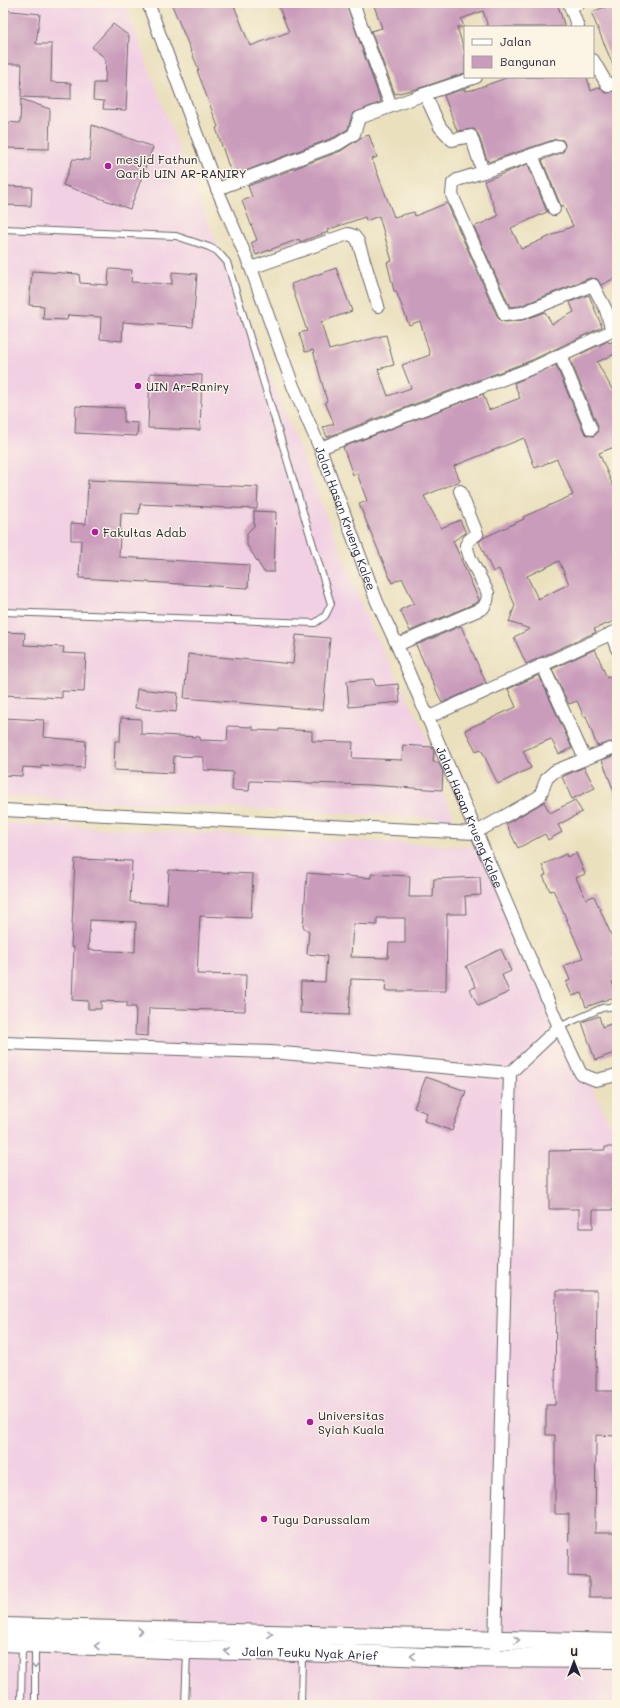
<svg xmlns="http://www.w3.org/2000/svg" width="620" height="1708" font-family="Mali,sans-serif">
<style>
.built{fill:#f1d0e3}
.building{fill:#ca9cbb;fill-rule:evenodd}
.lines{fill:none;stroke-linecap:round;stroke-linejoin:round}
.service-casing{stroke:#686468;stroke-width:8}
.minor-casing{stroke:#686468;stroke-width:14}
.secondary-casing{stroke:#686468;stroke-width:20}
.service{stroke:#fff;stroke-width:6}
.minor{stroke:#fff;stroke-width:12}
.secondary{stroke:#fff;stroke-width:18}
.oneway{stroke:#9c9ca7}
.poi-dot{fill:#b5179e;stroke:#fcf5e5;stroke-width:1.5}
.labels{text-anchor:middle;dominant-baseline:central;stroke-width:3;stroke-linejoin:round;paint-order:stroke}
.poi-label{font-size:12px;fill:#22223b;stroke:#fcf5e5;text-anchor:start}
.street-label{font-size:12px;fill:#22223b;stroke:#fcf5e5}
</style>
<rect width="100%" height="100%" fill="#fcf5e5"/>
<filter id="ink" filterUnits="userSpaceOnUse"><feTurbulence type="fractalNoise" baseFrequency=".025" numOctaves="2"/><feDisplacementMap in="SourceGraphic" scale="8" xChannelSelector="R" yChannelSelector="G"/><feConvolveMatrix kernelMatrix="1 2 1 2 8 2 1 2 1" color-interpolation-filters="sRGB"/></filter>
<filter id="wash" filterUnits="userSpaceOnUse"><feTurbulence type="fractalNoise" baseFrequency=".012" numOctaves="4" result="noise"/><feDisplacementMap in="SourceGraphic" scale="16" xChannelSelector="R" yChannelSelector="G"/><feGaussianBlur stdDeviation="0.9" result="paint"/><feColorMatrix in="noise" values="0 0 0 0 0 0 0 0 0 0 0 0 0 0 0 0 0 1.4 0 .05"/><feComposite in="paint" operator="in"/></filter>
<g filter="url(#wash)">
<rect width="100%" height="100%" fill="#eae0bd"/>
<path class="built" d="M3,3h122l54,146 190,473 55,108 18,60 13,29 -452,-22z
M3,823l475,24 139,292v566h-614z"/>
<g id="blocks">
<path class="building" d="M171,3h62l17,43 39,-14 -12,-29h69l35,99 -27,11 -2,2 -4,14 -13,8 -103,39 -16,-48 2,-1 -21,-57h2z
M373,3h184l8,24h-77l-5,-16 -22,8 3,8h-7l8,25v21l-45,15 -25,6 -24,-63 11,-3z
M617,3v72l-26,-63z
M3,10l37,4 -4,30h16l-1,38 20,1v16l-50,-2 1,-33h-17l1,-30h-3z
M113,24l16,12 -3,74 -23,-1 1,-8 -11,-1 1,-17h11l1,-24 -14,-12z
M509,77h78l4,14 9,-4 4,5 4,1 9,-3v187l-16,8 -4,-6 -7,-1 -70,28 -10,1 -36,-80 24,-11 -14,-35 44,-17 19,48 -36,16 10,21 52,-23 -10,-21 -2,1 -19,-46 19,-7 3,-2 1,-7 -2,-4 -7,-1 -68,23 -10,-28 -4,-5 -17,2 -13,-36 21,-6v2l7,-1z
M21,99l29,10 -1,40 -46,-1v-26l17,1z
M92,125l61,22 -23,62 -67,-24 10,-26 17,1z
M369,135l8,22 -5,2 22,58 20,-5 1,4 32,-13 51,115 3,3 5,1 17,-2 22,-8 7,12 22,-12 -4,-10 19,-7 13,32 -70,33 -205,77 -4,-10 11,-3 -9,-22 2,-1 -14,-51 -8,2 -6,-19 8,-2 -16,-47 45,-16 16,43 -31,11 8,28 57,-15 8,30 -16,4 10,27 23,-8 -9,-23 28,-10 -10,-34 -11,4 -13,-34h-2l-7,-29 5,-1 -13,-45 -13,5 -1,-4 -38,13 1,2 -28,10 -1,-3 -43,16 -5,-12 6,-3 -15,-39 10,-4 -4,-11 93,-35 19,-13z
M3,186l29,1 -1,19 -28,-1z
M109,269l23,1 -1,12 41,2v-12l25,2 -4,53 -70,-5 -1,19 -22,-2 1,-22 -33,-2 -1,5 -24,-1 1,-13 -15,-1 3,-34 47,3 1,9 28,2z
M617,340v13l-20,9 15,27 5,-2v59l-18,7 14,33 4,-2v136l-23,9 2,3 -70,32 -12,-27 16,-8 -21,-7 6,-17 -16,-36 -6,3 -14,-30 4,-4 41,-19 -1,-2 50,-22 -16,-36 -22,9 -11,-30 -70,28 6,15 -36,15 17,32 19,-8 6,13 -13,8 26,59 -1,2 -68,29 -10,-21 14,-7 -12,-25 -10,5 -33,-79 8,-3 -10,-28 -4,2 -10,-28 140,-53 6,16 31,-12 -6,-15 42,-18 28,67 3,3 7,1 3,-3 1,-7 -28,-67 38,-18 1,2zM559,561l10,23 -31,15 -11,-23z
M150,373l52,2 -2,55 -52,-2z
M76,406l48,2v14l14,1 -1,13 -62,-3z
M88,480l170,7 -1,22 -117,-5 -1,10 -18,-1 -2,44 130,8 -1,23 -169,-10 2,-38h-10v-17l15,1z
M254,511l22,1 -2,60h-10l-17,-27v-12l7,-7z
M461,626l25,57 -44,20 -26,-58z
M3,632l22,1 -1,12 40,2 -1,6 23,1 -2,38 -22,-1v7l-59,-3z
M296,635l34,3 -7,72 -139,-12 4,-44 105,10z
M595,649l12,29 10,-4v72l-6,-4 -14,4 -11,-30 -2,1 -7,-16 -8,3 -17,-35z
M539,675l33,73 -13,6 -8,-15 -28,12 8,17 -33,16 -17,-35 -5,2 -11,-21 51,-23 -8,-18z
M373,679l3,7 22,-2 2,18 -51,5 -2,-26z
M137,689l41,4 -2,19 -41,-4z
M3,718l41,2 -1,17 43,4 -2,27 -43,-3v3l-18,-1 -1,9 -19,-1z
M121,718l20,1v15l59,3v3l27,1 1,-15 25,1v3l26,1v-2l33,2v10l41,1 -1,16 50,2 1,-15 29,2 2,4 -1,11 6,1 4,9 -1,18 -73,-5 -119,-4 -1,10 -17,-1 1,-18 -29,-2v-13l-30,-1 -1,17 -59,-3 1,-29h5z
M617,751v46h-1l-14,-37 11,-4z
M584,767l11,21 -23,11 -10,-22z
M575,800l7,12 -24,13 4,7 -14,8 -3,-6 -27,14 -12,-24 38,-22 6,11z
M576,853l9,21 -9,4 10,21 8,-3 23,52v10l-5,2 5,14v6l-5,2 5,14 -31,11 -5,-14 -9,3 -6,-14 4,-2 -6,-14 19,-8 -23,-54 -7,-14 -3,1 -7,-15 3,-1 -4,-10 24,-11 1,3z
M75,859l57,2 -2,41 37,2 2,-34 84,4 -2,44 -51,-2 -3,58 49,1 -1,36 -96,-3 -1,28 -13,-1 1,-28h-9v-5l-26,-1v8h-13v-8l-16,-1 2,-53h-3zM90,920l46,2 -1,30 -47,-2z
M307,873l64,5v-4l39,2 -1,21h24l1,-18 46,-2 1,18 -16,1 1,18h-19l-1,77h-61l1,-11 -35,-1 -2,36 -49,-2 1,-32 24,1 2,-26 -20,-2 2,-23 -6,-4zM377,918h28v25h-16l-1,15 -37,-1 2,-33 24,1z
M501,949l10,22 -9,4 7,17 -31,14 -8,-17 6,-2 -10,-21z
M599,1016l3,11 15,-5v30l-22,8 -13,-38z
M426,1077l40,14 -14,40 -28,-10 3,-8 -13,-5z
M605,1147h12v63h-24v18h-14v-19h-30v-58l56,-1z
M556,1291h41l-1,100h21v45l-21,-1 -1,97h22v65h-28v-20l-21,-1 1,-62h-14v-79h-9v-30h9z"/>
</g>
</g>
<g filter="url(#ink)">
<use href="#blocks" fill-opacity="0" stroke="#686468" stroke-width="1"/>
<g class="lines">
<defs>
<path id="service" d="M3,229l173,7 33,11 8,4 10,11 104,342 -6,12 -10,7 -312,-11
M559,1027l43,-19 14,-2
M21,1705l1,-60
M35,1705v-59
M185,1705l2,-54
M301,1705l1,-50"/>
<g id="minor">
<path id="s1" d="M148,3l69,186 34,79 42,118 27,62 57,154 20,43 162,382 22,47 15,6 21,-5"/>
<path d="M353,3l38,103"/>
<path d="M578,27l-8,-21 9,-3"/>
<path d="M593,60l15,26 9,-4"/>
<path d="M425,94l51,-17"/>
<path d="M532,155l22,54"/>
<path d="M483,172l75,-26"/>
<path d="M217,189l121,-45 16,-10 5,-16 66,-24 15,33 12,13 19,-4 12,36 -26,8 -4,3 -1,12 53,120 17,-2 71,-28 13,25 6,21 -77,36 -215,81"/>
<path d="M251,268l97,-34 6,2 4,5 20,65"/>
<path d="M560,355l31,74"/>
<path d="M611,633l6,16"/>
<path d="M397,645l86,-37 4,-7 1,-8 -18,-35 -4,-13 3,-5 8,-6 -17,-43"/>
<path d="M542,664l43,95"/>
<path d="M427,718l190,-87"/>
<path d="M3,810l472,23 65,-37 7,-18 8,-7 55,-22"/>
<path d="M3,1043l268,9 239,21"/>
<path d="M495,1647l15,-574 49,-46"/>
</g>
<g id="secondary">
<path d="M3,1627l614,16"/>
<path id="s2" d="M3,1642l184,8 115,2 150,6 165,1"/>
</g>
</defs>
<use href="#service" class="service-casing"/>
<use href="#minor" class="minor-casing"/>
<use href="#secondary" class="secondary-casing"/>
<use href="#service" class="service"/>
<use href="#minor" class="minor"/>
<use href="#secondary" class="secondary"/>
</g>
<defs><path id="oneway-chevron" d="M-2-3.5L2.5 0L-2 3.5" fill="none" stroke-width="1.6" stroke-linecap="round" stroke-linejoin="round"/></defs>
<g class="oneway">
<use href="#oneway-chevron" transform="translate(140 1631) rotate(2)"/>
<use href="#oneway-chevron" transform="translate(270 1634) rotate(1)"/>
<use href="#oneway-chevron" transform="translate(517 1640) rotate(3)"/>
<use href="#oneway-chevron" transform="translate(97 1646) rotate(-178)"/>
<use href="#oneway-chevron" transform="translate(227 1651) rotate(-179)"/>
<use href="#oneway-chevron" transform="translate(413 1656) rotate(-178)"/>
<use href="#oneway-chevron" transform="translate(35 1666) rotate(90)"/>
</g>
</g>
<g class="poi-dot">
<circle cx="108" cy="166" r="4"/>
<circle cx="138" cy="386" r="4"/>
<circle cx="95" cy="532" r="4"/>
<circle cx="310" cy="1422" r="4"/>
<circle cx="264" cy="1519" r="4"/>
</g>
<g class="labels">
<g class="poi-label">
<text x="116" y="159">mesjid Fathun<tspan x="116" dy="14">Qarib UIN AR-RANIRY</tspan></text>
<text x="146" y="386">UIN Ar-Raniry</text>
<text x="103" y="532">Fakultas Adab</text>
<text x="318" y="1415">Universitas<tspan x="318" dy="14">Syiah Kuala</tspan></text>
<text x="272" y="1519">Tugu Darussalam</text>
</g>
<g class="street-label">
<text stroke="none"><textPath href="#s1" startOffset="552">Jalan Hasan Krueng Kalee</textPath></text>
<text stroke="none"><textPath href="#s1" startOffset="876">Jalan Hasan Krueng Kalee</textPath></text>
<text stroke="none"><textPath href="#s2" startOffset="307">Jalan Teuku Nyak Arief</textPath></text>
</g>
</g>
<rect width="620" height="1708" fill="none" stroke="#fcf5e5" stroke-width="16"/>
<rect x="464" y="26" width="130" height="52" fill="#fcf5e5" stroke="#a5a1a1"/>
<rect x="472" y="39" width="20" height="6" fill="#ffffff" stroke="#a5a1a1"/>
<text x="500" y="46" font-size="12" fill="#22223b">Jalan</text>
<rect x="472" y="56" width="20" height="12" fill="#ca9cbb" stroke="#a5a1a1"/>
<text x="500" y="66" font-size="12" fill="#22223b">Bangunan</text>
<g transform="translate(574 1662)" stroke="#fcf5e5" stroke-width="3" paint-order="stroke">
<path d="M0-3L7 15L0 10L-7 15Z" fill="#22223b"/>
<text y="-6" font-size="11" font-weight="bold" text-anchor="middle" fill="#22223b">U</text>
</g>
</svg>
